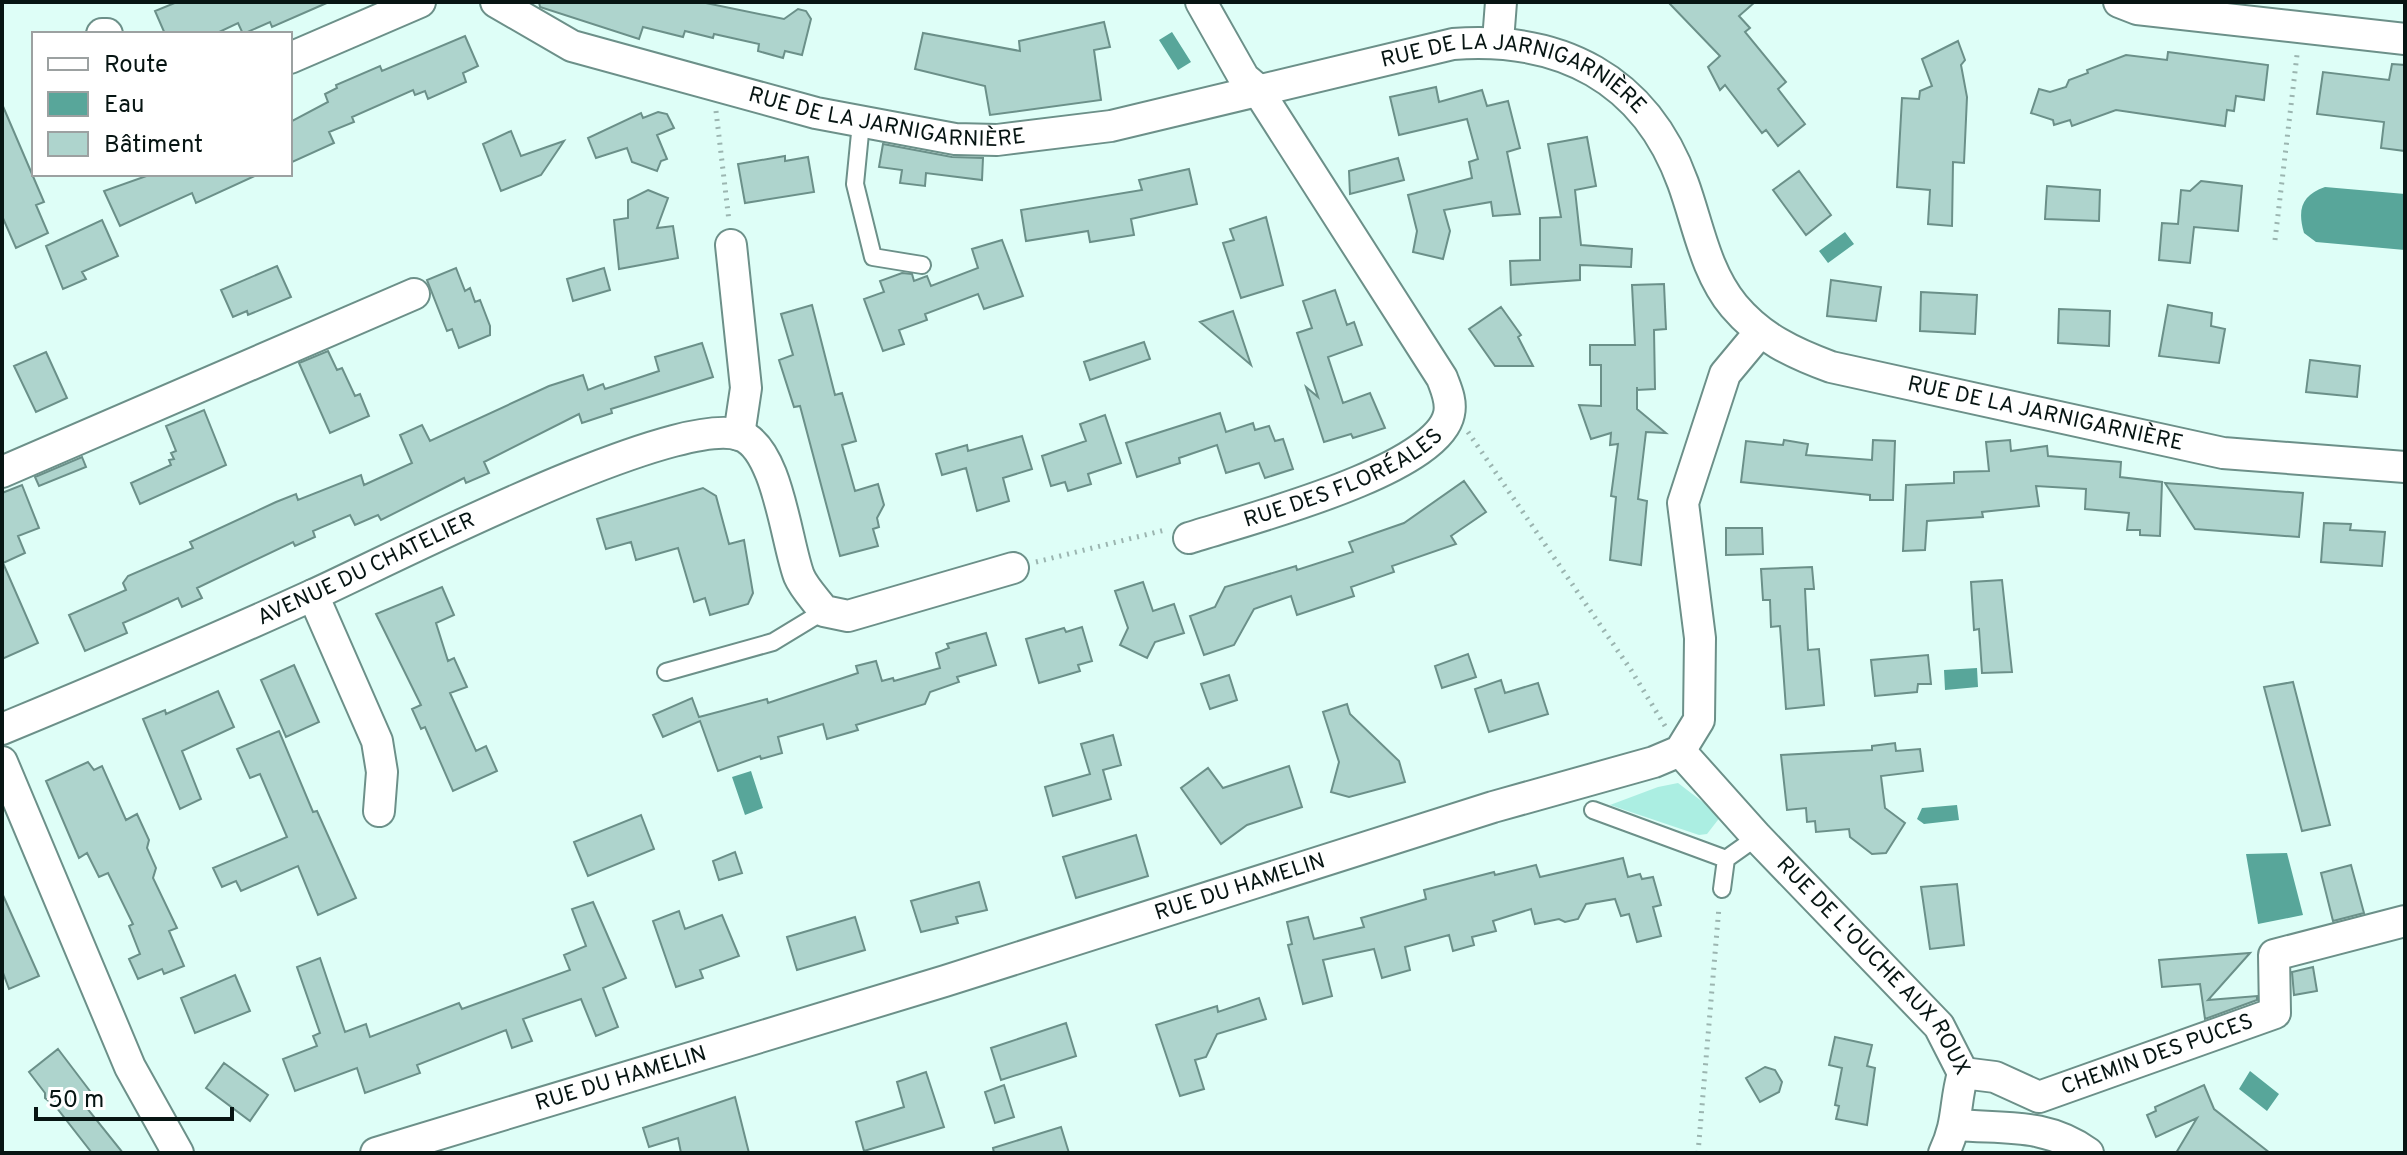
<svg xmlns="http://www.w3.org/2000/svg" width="2407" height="1155" font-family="Overpass,sans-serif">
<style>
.green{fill:#abeee2}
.water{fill:#58a69a}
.building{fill:#aed4cd;stroke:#6b9089;stroke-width:2}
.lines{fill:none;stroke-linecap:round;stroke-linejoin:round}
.service-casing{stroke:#6c9089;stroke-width:20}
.minor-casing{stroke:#6c9089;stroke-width:34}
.path{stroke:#9bb5b0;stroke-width:5;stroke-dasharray:2 6;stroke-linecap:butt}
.service{stroke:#fff;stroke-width:16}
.minor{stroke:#fff;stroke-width:30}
.labels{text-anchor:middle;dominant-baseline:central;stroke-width:8;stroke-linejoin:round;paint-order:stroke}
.street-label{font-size:22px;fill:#071513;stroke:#fff}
</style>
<rect width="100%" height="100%" fill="#defef7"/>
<path class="green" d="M1678,783l43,33 -14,18 -8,1 -89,-30 48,-18z"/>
<path class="water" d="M1172,32l19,30 -13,8 -19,-30z
M2325,187l80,7v56l-89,-8 -12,-9c-7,-24 -2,-38 21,-46z
M1845,232l9,12 -26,19 -9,-12z
M1977,668l1,19 -33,3 -1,-20z
M751,771l12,37 -18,7 -13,-38z
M1957,805l2,15 -35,4 -7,-5 5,-11z
M2287,853l16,62 -45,9 -12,-70z
M2250,1071l29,23 -12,17 -28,-22z"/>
<path class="building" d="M177,2h152l-57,25 -2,-5 -27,12 -5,-11 -23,11h-50l-10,-23z
M539,2h162l83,17 14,-10 8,2 5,8 -9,36 -17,-4 -2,7 -25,-7 1,-7 -45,-10 -1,4 -28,-7 -2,6 -40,-10 -4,12 -99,-32z
M1668,2h87l-16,14 11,12 -5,4 41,50 -8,7 27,35 -27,22 -12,-16 -4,3 -37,-48 -5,5 -12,-23 12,-11z
M1104,22l6,25 -16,3 7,50 -111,15 -5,-29 -70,-17 8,-36 97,18 -1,-10z
M465,36l13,30 -15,7 3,9 -38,17 -3,-8 -10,4 -2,-5 -61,27 2,5 -25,10 5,11 -44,20v-41l38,-20 -3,-8 12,-6 -1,-3 44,-19 2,5z
M1958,41l7,19 -4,5 6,32 -3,66 -11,-1 -1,64 -24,-2 2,-34 -33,-3 5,-89 17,1 1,-8 12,-5 -10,-27z
M2168,52l100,13 -4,35 -28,-4 -2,15 -7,-1 -2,16 -109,-16 -44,16 -2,-6 -16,5 -1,-5 -22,-7 8,-24 11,3 16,-5 3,-7 19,-7 -1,-3 39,-15 41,5z
M2392,64l13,1v86l-24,-3 3,-26 -67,-8 6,-42 66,8z
M1436,87l3,15 43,-12 5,16 21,-5 12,47 -13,4 13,62 -27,2 -2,-14 -47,8 6,21 -7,28 -30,-7 4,-21 -9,-36 64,-17 -3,-16 9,-3 -11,-40 -68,16 -9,-38z
M2,104l42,98 -8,3 12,28 -32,15 -14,-32z
M658,112l9,2 7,14 -17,7 10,24 -6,2 -4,10 -25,-9 -5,-14 -31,10 -8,-20 53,-25 2,5z
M511,131l10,25 43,-15 -23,34 -40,16 -18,-47z
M1587,137l9,49 -21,4 6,55 51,4 -1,18 -51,-2v15l-69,5 -1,-24 30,-1v-42l21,-1 -13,-73z
M883,144l69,13 31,1 -1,22 -56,-7 -1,13 -25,-3 2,-13 -23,-3z
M785,156v5l23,-4 6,35 -69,11 -7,-39z
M1398,158l6,22 -54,14 -1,-23z
M1189,169l8,35 -66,15 3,16 -44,7 -2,-11 -62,10 -5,-31 121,-20 -3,-10z
M1799,171l32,44 -25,20 -33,-45z
M152,174h107l-63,29 -4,-10 -72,33 -16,-35z
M2201,181l41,5 -4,45 -44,-4 -4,36 -31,-3 3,-37 16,1 3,-34 9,1z
M2047,186l53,4 -1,31 -54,-2z
M648,190l20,8 -11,30 16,-2 5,32 -59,11 -5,-49 14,-2v-18z
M1266,217l17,68 -42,13 -18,-55 11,-3 -4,-11z
M102,220l16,36 -36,16 4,7 -23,10 -17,-43z
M1002,240l21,56 -39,13 -6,-15 -53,20 2,6 -28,10 5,14 -21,7 -19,-52 20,-7 -4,-11 22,-8 10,1 2,7 13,-5 4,10 47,-18 -6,-19z
M277,266l14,31 -43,18 -1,-4 -14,6 -12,-27z
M456,268l9,23 5,-3 5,14 5,-2 10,26v9l-31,13 -7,-19 -5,2 -20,-51z
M604,268l6,22 -37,11 -6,-22z
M1831,280l50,7 -5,34 -49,-5z
M1664,284l2,45 -12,1 1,59 -18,1v-3v22l29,24 -20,-1 -8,67 9,2 -6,64 -31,-5 6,-63 -5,-1 7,-52 -8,1 1,-12 -20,6 -12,-34 22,1v-41h-11v-20h45l-3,-60z
M1335,290l12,35 7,-3 8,23 -34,12 15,46 27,-10 15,35 -32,10 -2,-4 -27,8 -18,-55 12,10 -21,-64 15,-5 -9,-27z
M1921,292l56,3 -2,39 -55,-3z
M812,305l23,90 7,-2 14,48 -14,4 13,46 23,-7 6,21 -7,13 2,9 -6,2 5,17 -38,10 -40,-150 -6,1 -15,-47 14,-5 -12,-41z
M2168,305l44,8 -1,13 14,3 -6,34 -60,-7z
M1501,307l20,28 -3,2 15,29h-38l-26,-37z
M2059,309l51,2 -1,35 -51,-3z
M1233,311l18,54 -51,-43z
M1144,342l6,17 -60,21 -6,-18z
M702,343l11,34 -102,32 1,4 -30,10 -3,-9 -95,48 5,11 -23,10 -2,-5 -83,42 -3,-5 -23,10 -5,-10 -37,16 2,6 -20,9 -2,-4 -96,46 5,10 -20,9 -4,-9 -30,14 -25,11 4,10 -42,18 -16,-36 57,-25 -3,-7 5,-7 65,-28 -3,-6 86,-40 20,-8 2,6 63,-25 3,10 48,-22 -12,-28 22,-10 8,16 119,-55 34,-11 5,15 15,-6 2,5 54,-18 -4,-14z
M328,351l9,19 5,-2 13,28 5,-2 9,22 -39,17 -31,-70z
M46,352l21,46 -31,14 -22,-46z
M2310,360l50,6 -3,31 -51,-5z
M204,410l22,55 -86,39 -9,-21 40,-18 -2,-5 5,-1 -3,-6 5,-2 -10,-25z
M1220,413l6,19 27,-9 2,7 14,-4 6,15 8,-2 10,30 -28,9 -6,-15 -33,10 -9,-28 -38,13 1,5 -43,14 -11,-34z
M1105,415l16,48 -33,11 3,10 -23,7 -3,-9 -14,4 -9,-30 44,-15 -6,-17z
M1022,436l10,33 -29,9 6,23 -32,10 -11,-43 -24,7 -6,-21 31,-9 1,6z
M1784,440l24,4 -2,11 66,5 1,-20 22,1 -2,59h-23v-5l-129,-13 5,-41 37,4z
M2010,440l1,11 36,-5 1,10 73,6 -1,15 42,5 -2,54 -20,-1v-5h-13l2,-17 -44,-4 1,-20 -50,-3 3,20 -57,6 1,5 -56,4 -2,29 -22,1 3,-66 48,-2v-11l35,-1 -3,-29z
M82,457l4,10 -47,19 -4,-9z
M1464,481l22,31 -35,24 5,8 -64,22 2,6 -43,15 3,9 -57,19 -6,-19 -37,13 -20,36 -30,10 -14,-39 25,-9 10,-20 71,-21 1,4 56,-18 -4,-10 55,-19z
M2165,483l138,10 -4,44 -104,-8z
M22,485l17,43 -21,8 7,17 -22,10 35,80 -36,16v-166z
M703,488l13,8 13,48 15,-4 9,53 -5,11 -38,11 -5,-17 -11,4 -16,-54 -42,12 -5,-18 -25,7 -9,-30z
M2324,523l27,1 -1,6 35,2 -3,34 -61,-4z
M1726,528h36l1,26 -37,1z
M1812,567l2,22h-9l3,61 11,-1 5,56 -38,4 -6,-83 -9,1 -1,-27h-7l-2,-31z
M2002,580l10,92 -30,1 -3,-44 -5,1 -3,-48z
M1143,582l10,29 21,-7 10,29 -29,9 -8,16 -27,-13 8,-17 -13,-37z
M442,587l12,28 -18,8 12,38 6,-3 13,29 -17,6 26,58 10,-5 11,25 -44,20 -28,-64 -4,2 -9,-20 9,-4 -45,-91z
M1082,627l10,34 -14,4 2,6 -41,12 -13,-44 38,-11 2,4z
M986,633l10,32 -39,12 2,5 -29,10 -5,12 -69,21 2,5 -31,9 -4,-15 -45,13 4,16 -21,6 -1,-3 -42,15 -18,-50 -37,16 -10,-22 39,-17 7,19 68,-18 1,4 90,-30 -2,-7 20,-5 6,20 11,-3 1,3 46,-13 -4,-15 13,-5 -2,-4z
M1468,654l8,23 -34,11 -7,-22z
M1928,655l3,29h-13l-1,8 -42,4 -4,-36z
M294,665l25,57 -33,15 -25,-57z
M1229,675l8,25 -27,9 -9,-25z
M1501,680l4,13 33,-10 10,31 -59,18 -14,-43z
M2293,682l37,143 -28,6 -38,-144z
M218,691l16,36 -52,24 19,48 -21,10 -37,-90 22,-9 1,4z
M1347,704l3,10 49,47 6,21 -56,15 -18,-5 8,-30 -16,-50z
M279,731l34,81 4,-1 39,87 -38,17 -20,-49 -57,25 -5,-10 -14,6 -9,-19 74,-31 -27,-63 -10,4 -13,-29z
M1113,735l8,30 -18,5 8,29 -58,17 -8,-29 45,-13 -9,-30z
M1895,743l1,8 24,-2 3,22 -42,5 4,32 20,15 -19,30 -14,1 -22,-17 -1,-8 -33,3 -1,-11 -8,1 -1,-14 -19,2 -6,-55 91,-5v-4z
M88,762l6,8 8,-4 24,54 11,-6 12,26 -2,8 9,20 -3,10 24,50 -8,3 15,35 -20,8 -2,-5 -24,10 -9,-20 11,-5 -11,-28 4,-2 -25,-51 -9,4 -12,-24 -8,5 -33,-77z
M1289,766l13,41 -55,18 -26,19 -40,-56 27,-20 15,20z
M641,815l13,34 -66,27 -14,-34z
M1136,835l12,41 -72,22 -13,-41z
M735,852l7,21 -23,7 -6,-19z
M1623,858l5,19 12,-3 2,5 11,-2 8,28 -8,2 8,29 -24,6 -8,-28 -8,2 -6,-17 -29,5 -8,15 -13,3 -6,-3 -24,5 -4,-15 -38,12 3,10 -24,6 2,8 -21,6 -4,-16 -44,12 5,23 -28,8 -8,-29 -51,11 9,36 -29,8 -15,-59 4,-1 -5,-22 21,-5 6,22 50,-12 -3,-9 65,-19 -2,-9 70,-18 1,3 41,-10 4,12z
M2351,865l13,48 -31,8 -12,-48z
M979,882l8,28 -31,7 2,6 -37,9 -10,-31z
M1957,884l7,61 -34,4 -9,-62z
M2,893l37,83 -30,13 -7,-19z
M593,902l33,76 -23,10 15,39 -22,9 -15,-37 -58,20 9,22 -20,7 -6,-18 -89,35 3,8 -55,20 -8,-25 -62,23 -12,-32 34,-13 -4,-10 7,-3 -23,-66 23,-9 25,74 21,-8 4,13 89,-34 3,6 108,-39 -6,-15 22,-9 -14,-37z
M679,911l6,18 37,-14 17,41 -39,14 3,8 -27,9 -23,-66z
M855,917l10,33 -68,20 -10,-33z
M2250,953l-42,47 49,-4v4l-52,19 -5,-35 -38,3 -3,-27z
M2313,967l4,24 -23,4 -2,-23z
M235,975l15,36 -55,22 -14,-35z
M1259,998l7,21 -49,15 -11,23 -11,3 9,29 -24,7 -24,-71 61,-19 1,6z
M1066,1023l10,33 -75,24 -10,-32z
M1835,1037l37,8 -5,21 8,2 -8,57 -31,-6 3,-13 -4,-1 7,-37 -13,-3z
M58,1049l38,50 -10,8 37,46h-31l-36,-46 -11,-9v-5l-16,-21z
M224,1063l44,32 -18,26 -44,-33z
M1765,1067l10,3 7,12 -3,10 -19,10 -14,-24z
M926,1072l18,55 -80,24 -8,-29 48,-15 -7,-25z
M1004,1085l10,32 -19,6 -10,-31z
M2204,1085l10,24 56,44h-94l21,-35 -41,19 -9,-22 9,-4 -1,-4z
M735,1097l14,56h-68l-3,-15 -29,9 -6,-19z
M1061,1127l8,26h-75l-1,-5z"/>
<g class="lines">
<defs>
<path id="service" d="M861,123l-6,61 18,73 49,8
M666,672l107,-30 51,-31
M1593,810l133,49 31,-22
M1722,889l4,-30"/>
<g id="minor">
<path id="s1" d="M496,2l76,44 244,67 139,26 42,1 114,-14 342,-82c107,-8 192,34 230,139 15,41 22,88 51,123 27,32 59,47 97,61l392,86 182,14"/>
<path d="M2119,2l18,7 268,30"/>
<path d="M102,34h5"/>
<path d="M1498,41l3,-39"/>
<path d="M290,58l130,-56"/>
<path d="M731,245l15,143 -7,47"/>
<path d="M2,472l412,-178"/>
<path id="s2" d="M1189,538c52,-17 248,-66 260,-124 3,-13 -3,-25 -7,-36l-185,-289 -13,-11 -43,-76"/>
<path d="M313,595l64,146 5,31 -3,39"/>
<path id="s3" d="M2,729c104,-43 208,-87 311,-134 75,-34 361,-182 427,-160 38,13 46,107 59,141 5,12 17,24 25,35l24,5 165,-48"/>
<path id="s4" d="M1680,751l77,86 182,189 24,47"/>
<path d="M2,762l128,305 48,86"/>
<path id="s5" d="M1963,1073l32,4 44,20 236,-84 -1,-58 131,-34"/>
<path d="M1957,1125c49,4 89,-2 131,28"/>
<path id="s6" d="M376,1153l569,-172 548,-174 161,-45 26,-11 19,-31 1,-82 -17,-135 42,-129 35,-42"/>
<path d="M1944,1153c15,-32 10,-48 19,-80"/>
</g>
</defs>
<use href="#service" class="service-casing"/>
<use href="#minor" class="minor-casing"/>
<path class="path" d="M716,111l13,110
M2275,240l22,-185
M1468,432l163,238 34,56
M1036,562l129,-32
M1698,1153l21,-246"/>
<use href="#service" class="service"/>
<use href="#minor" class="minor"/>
</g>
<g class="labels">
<g class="street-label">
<text stroke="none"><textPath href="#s1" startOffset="1058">RUE DE LA JARNIGARNIÈRE</textPath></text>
<text stroke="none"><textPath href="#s1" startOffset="412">RUE DE LA JARNIGARNIÈRE</textPath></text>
<text stroke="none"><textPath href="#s1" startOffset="1752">RUE DE LA JARNIGARNIÈRE</textPath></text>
<text stroke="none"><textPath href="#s2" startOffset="166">RUE DES FLORÉALES</textPath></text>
<text stroke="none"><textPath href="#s3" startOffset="398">AVENUE DU CHATELIER</textPath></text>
<text stroke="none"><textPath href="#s6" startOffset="904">RUE DU HAMELIN</textPath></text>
<text stroke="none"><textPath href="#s4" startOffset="290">RUE DE L'OUCHE AUX ROUX</textPath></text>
<text stroke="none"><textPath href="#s5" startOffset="206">CHEMIN DES PUCES</textPath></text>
<text stroke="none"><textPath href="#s6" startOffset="256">RUE DU HAMELIN</textPath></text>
</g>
</g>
<rect width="2407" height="1155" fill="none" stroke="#071513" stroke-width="8"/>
<rect x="32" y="32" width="260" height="144" fill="#ffffff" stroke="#9ca1a1" stroke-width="2"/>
<rect x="48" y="58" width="40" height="12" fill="#ffffff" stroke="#9ca1a1" stroke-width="2"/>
<text x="104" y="72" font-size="24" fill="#071513">Route</text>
<rect x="48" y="92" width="40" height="24" fill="#58a69a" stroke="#9ca1a1" stroke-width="2"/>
<text x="104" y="112" font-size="24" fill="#071513">Eau</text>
<rect x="48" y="132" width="40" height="24" fill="#aed4cd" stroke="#9ca1a1" stroke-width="2"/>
<text x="104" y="152" font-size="24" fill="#071513">Bâtiment</text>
<path d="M36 1107v12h196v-12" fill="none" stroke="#071513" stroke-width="4"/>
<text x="48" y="1107" font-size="24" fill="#071513" stroke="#ffffff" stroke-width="6" paint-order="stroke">50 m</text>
</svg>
